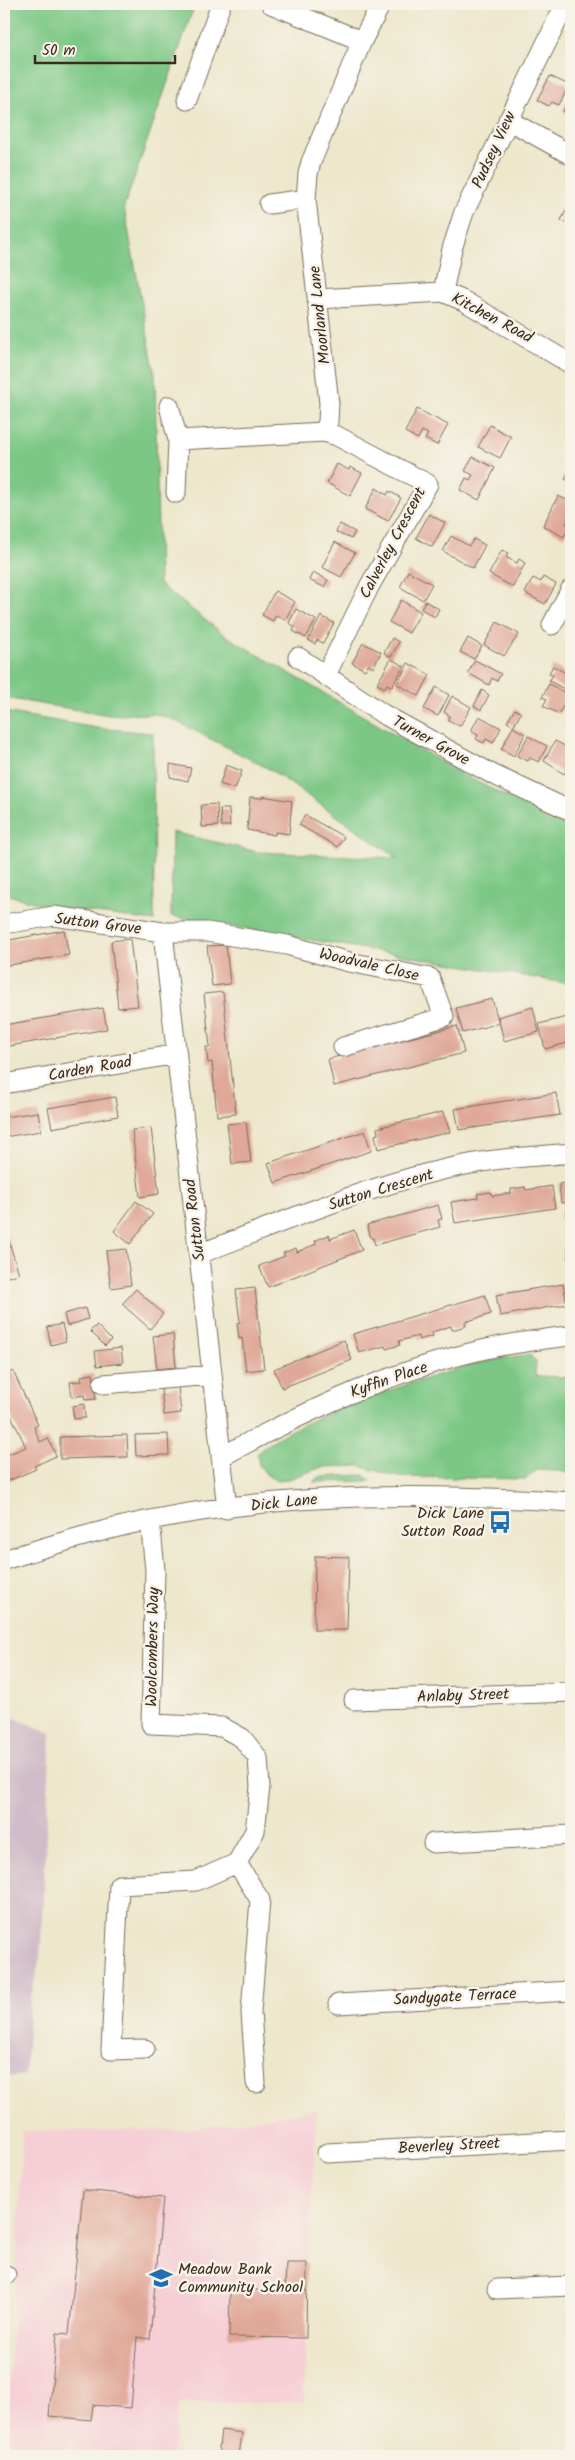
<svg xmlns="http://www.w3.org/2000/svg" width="575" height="2460" font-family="Kalam,sans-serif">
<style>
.built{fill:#f6cfd6}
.industrial{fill:#d1bdc9}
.green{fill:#7cc785;stroke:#5c7852}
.building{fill:#e0a898}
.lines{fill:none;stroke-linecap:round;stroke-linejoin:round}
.minor-casing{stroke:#796c5b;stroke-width:21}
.minor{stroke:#fff;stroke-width:19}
.labels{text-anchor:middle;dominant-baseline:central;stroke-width:5;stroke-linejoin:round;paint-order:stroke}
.street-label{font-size:16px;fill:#3b2a1e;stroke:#f7f3e8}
.poi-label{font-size:16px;fill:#3b2a1e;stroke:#f7f3e8;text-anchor:end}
</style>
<rect width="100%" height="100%" fill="#f7f3e8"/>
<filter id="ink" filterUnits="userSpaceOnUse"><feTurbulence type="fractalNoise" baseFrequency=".02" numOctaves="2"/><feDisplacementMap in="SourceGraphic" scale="10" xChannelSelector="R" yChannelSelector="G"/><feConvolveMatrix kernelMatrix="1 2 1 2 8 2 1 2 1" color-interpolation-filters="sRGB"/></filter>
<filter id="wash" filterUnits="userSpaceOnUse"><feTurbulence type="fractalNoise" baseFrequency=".0096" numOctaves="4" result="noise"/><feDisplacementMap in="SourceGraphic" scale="20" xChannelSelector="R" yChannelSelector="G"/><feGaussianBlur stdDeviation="1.12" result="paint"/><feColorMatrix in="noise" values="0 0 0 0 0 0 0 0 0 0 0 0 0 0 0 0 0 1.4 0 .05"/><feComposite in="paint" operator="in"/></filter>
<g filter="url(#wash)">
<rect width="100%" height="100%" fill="#ede7cc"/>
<path class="built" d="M317,2110l-10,153 -3,139 -125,1 -7,53h-168l13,-197 5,-128 161,-1z"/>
<path class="industrial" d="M4,1695l10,23 37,15 -11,225 -10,42 -5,75 -21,2z"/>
<path class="green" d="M4,4h191l-71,203 31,168 4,209 67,52 243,142 102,50v156l-400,-68 1,-84 86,20 139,6 -126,-88 -99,-51 -17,-5 -46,1 -105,-17z
M4,712l93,16 56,5 1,188 -106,-15 -44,-12z
M529,1354l7,7 -1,15 36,1v95l-34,-2 -11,9 -128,-2 -38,-11 -38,1 -33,12 -14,1 -9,-6 -7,-9 -2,-11c25,-32 178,-80 223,-91 16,-4 33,-6 49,-9z
M363,1475l8,6 -58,1 5,-5z"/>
<g id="blocks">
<path class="building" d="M550,76l19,9 -10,20 -7,-3 -3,4 -12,-6z
M571,95v23l-2,-1 1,-2 -7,-4z
M571,202v24l-10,-6z
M417,409l31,16 -11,20 -12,-6 3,-5 -6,-3 -4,8 -13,-7z
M490,425l21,12 -11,21 -22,-11z
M473,457l22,11 -16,32 -19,-10 6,-12 4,2 3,-5 -8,-4z
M337,464l12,6 1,-3 12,6 -12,23 -23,-13z
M571,466v16l-6,-3z
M376,488l11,7 2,-4 12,7 -13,23 -23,-12z
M558,496l13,6v16l-2,-1 -3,7 4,2 -6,11 -21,-11z
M429,514l16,9 -13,24 -16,-9z
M340,524l15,8 -4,7 -15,-7z
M451,536l18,10 5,-7 11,6 -12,23 -30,-17z
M335,542l20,11 -14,24 -19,-10z
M502,550l6,3 -2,4 5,3 6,3 2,-4 6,4 -12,24 -24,-13z
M408,571l24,13 -9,16 -23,-13z
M313,572l15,8 -4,7 -15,-7z
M543,577l13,7 -11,20 -20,-11 8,-15 8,4z
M275,591l20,11 -10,18 -9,-5 -3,6 -11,-6z
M401,600l20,12 -12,21 -20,-11z
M425,601l14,8 -4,8 -14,-8z
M296,609l20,11 -10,18 -13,-7 2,-4 -6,-4z
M321,616l13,7 -11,20 -6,-3 -2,4 -7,-4z
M497,622l22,12 -15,22 -20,-11z
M392,638l7,4 -8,15 -7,-4z
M468,638l14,8 -8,13 -14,-7z
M363,643l18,9 -8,16 -5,-3 -3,5 -13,-7z
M391,659l13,7 -12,21 -5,-3 -2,4 -8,-4z
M475,660l26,14 -4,7 -5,-3 -3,7 -21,-12z
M408,663l22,12 -11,21 -22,-12z
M553,666l18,10 -1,16 -21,-11 4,-6 -4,-2z
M549,684l20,11 -10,19 -16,-8 4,-7 -5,-2z
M436,687l13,8 -11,21 -14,-7z
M482,690l7,5 -8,15 -7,-4z
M452,696l19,11 -11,19 -12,-6 2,-4 -6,-4z
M515,709l6,4 -7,13 -7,-4z
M479,716l22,12 -8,15 -7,-4 -2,4 -8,-4 2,-4 -7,-4z
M513,727l12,7 -11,22 -13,-7z
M528,736l19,10 -8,16 -9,-4 -2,3 -11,-5z
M555,741l16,8v12l-7,13 -20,-13z
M170,764l21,4 -3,13 -18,-4z
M226,765l16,6 -7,18 -15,-5z
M571,769v11l-5,-2z
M263,796l29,5 -3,33 -14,-2v3l-28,-5 3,-33 12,1z
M217,804l1,22 -16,1 -1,-22z
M220,809h9l1,17h-9z
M305,815l39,22 -6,10 -39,-22z
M64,930l5,25 -65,11v-25z
M130,939l8,67 -20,2 -7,-67z
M226,945l4,39 -18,2 -5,-40z
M223,992l13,122 -19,2 -5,-54 -4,1 -2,-16h4l-6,-53z
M492,999l7,24 -36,10 -7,-25z
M533,1007l6,25 -35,9 -6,-24z
M103,1008l4,21 -103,18v-22z
M571,1016v26l-26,7 -6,-25z
M457,1026l7,27 -130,33 -6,-27z
M556,1093l4,22 -101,15 -4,-21z
M115,1097l3,19 -66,12 -4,-20z
M38,1112l3,19 -37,6v-20z
M443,1112l7,20 -72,17 -3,-14 3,-1 -1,-6z
M246,1122l5,40 -19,2 -5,-40z
M151,1128l8,66 -19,3 -8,-67z
M365,1131l6,20 -96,32 -7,-20z
M571,1182v20l-10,1 -2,-19z
M552,1186l3,22 -100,15 -4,-21 27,-4 -1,-4 14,-2 1,4 19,-3v-4l14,-2 1,3z
M136,1201l17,13 -23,30 -16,-13z
M438,1205l4,14 -4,1 2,7 -65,18 -2,-7h-2l-4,-13z
M566,1208h5v68h-2z
M354,1230l8,20 -94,37 -9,-21 26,-10 -2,-3 13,-5 1,4 19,-8 -1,-3 6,-3 8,-3 1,4z
M7,1235l12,39 -15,4v-42z
M126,1249l5,36 -20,3 -5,-37z
M563,1284l4,20 -67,12 -4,-21z
M255,1288l9,81 -18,2 -4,-33 -3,1 -2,-16 3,-1 -4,-32z
M136,1289l27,25 -13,15 -28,-25z
M485,1295l6,19 -26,8 1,4 -14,4 -1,-4 -19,6 1,4 -14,4 -1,-4 -19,5 1,4 -14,4 -1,-3 -26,7 -6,-19z
M85,1308l3,11 -21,7 -3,-12z
M62,1324l4,17 -15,4 -4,-18z
M97,1325l14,15 -6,6 -15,-15z
M173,1334l3,33 -19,2 -4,-33z
M344,1340l8,20 -70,28 -8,-19z
M121,1348l2,15 -26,3 -2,-15z
M13,1371l25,54 -4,2 6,15 8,-4 8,18 -22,10 2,3 -30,13 -2,-2v-24l22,-9 -22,-46v-26z
M93,1374l3,25 -11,1 -1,-5 -12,2 -2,-15 12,-1 -1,-5z
M178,1387l3,26 -17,2 -3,-26z
M84,1404l1,14 -11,1 -2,-13z
M168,1434l1,21 -33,1 -1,-21z
M127,1435l1,22 -68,2v-22z
M315,1556l34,1 -2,73h-33z
M83,2190l80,8 -13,141 -13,-2 -6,71 -38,-3 -2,15 -42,-4 8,-83 12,1z
M286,2263h21l-1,75 -77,-1 1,-47h55z
M221,2430l21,3 -3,23h-21z"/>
</g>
</g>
<g filter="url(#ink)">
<use href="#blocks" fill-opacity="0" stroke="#796c5b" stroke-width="1"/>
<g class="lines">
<defs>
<path id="minor" d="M271,4l91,37
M187,100l34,-96
M508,120l63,35
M269,204l37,-5
M443,292l9,-43 12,-37 97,-199
M318,299l125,-7 21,9 107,63
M169,406l9,34 -2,53
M324,432l4,-10 1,-19 -23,-204 2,-25 3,-12 51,-121 19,-37
M178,440l146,-8 13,4 91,48 -58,101 -44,90
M552,625l19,-36
M298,657l85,57 109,60 79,37
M4,924l50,-8 109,16h44l80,13 62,17 81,16 14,39 -101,30
M163,932l64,577
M4,1084l173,-30
M199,1254c92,-35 190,-78 289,-93 27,-4 56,-5 83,-8
M103,1384l109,-9
M221,1457c88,-48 180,-91 279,-111 22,-4 45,-7 68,-10
M150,1520l5,50 -4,154 71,3 20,11 16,20 2,29 -5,44 -18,32 23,37 -9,112 5,71
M4,1560c48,-15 96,-30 146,-40 138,-28 281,-27 421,-18
M354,1700l217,-8
M433,1843l138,-8
M338,2004l233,-13
M145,2049l-34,1 8,-165 77,-4 41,-18
M327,2153l244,-13
M4,2275h2
M497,2289l74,-3"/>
</defs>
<use href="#minor" class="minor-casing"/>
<use href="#minor" class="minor"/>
</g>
</g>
<defs>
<symbol id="bus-bare" viewBox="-9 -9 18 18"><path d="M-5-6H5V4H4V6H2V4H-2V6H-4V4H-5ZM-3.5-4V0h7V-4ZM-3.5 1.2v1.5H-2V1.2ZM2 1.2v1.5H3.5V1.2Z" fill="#1f6fb2" stroke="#f7f3e8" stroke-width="2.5" paint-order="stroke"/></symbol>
<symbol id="school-bare" viewBox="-9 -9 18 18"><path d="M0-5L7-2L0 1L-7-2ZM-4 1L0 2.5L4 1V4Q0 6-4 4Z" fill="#1f6fb2" stroke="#f7f3e8" stroke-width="2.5" paint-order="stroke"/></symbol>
</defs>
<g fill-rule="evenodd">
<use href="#bus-bare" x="484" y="1506" width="32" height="32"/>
<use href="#school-bare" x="145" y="2262" width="32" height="32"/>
</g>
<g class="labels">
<g class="street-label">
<text transform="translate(494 150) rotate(-65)">Pudsey View</text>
<text transform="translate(320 315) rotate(-96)">Moorland Lane</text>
<text transform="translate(492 318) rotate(28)">Kitchen Road</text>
<text transform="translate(393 543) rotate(-62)">Calverley Crescent</text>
<text transform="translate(431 741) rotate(29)">Turner Grove</text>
<text transform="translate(98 924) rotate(7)">Sutton Grove</text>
<text transform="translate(369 965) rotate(13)">Woodvale Close</text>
<text transform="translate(90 1069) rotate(-10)">Carden Road</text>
<text transform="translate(381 1190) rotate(-17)">Sutton Crescent</text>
<text transform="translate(195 1220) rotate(-97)">Sutton Road</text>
<text transform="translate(389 1380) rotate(-19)">Kyffin Place</text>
<text transform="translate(284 1503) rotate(-6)">Dick Lane</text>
<text transform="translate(153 1647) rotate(-89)">Woolcombers Way</text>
<text transform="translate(463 1696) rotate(-2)">Anlaby Street</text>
<text transform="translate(455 1997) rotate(-3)">Sandygate Terrace</text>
<text transform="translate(449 2146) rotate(-3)">Beverley Street</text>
</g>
<g class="poi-label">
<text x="484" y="1513">Dick Lane<tspan x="484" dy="18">Sutton Road</tspan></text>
<text x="178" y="2269" text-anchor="start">Meadow Bank<tspan x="178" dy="18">Community School</tspan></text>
</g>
</g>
<rect width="575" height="2460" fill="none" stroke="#f7f3e8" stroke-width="20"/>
<path d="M35 55v8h140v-8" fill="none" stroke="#3b2a1e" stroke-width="2.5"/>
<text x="42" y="55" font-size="15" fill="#3b2a1e" stroke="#f7f3e8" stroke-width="4" paint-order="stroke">50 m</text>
</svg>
